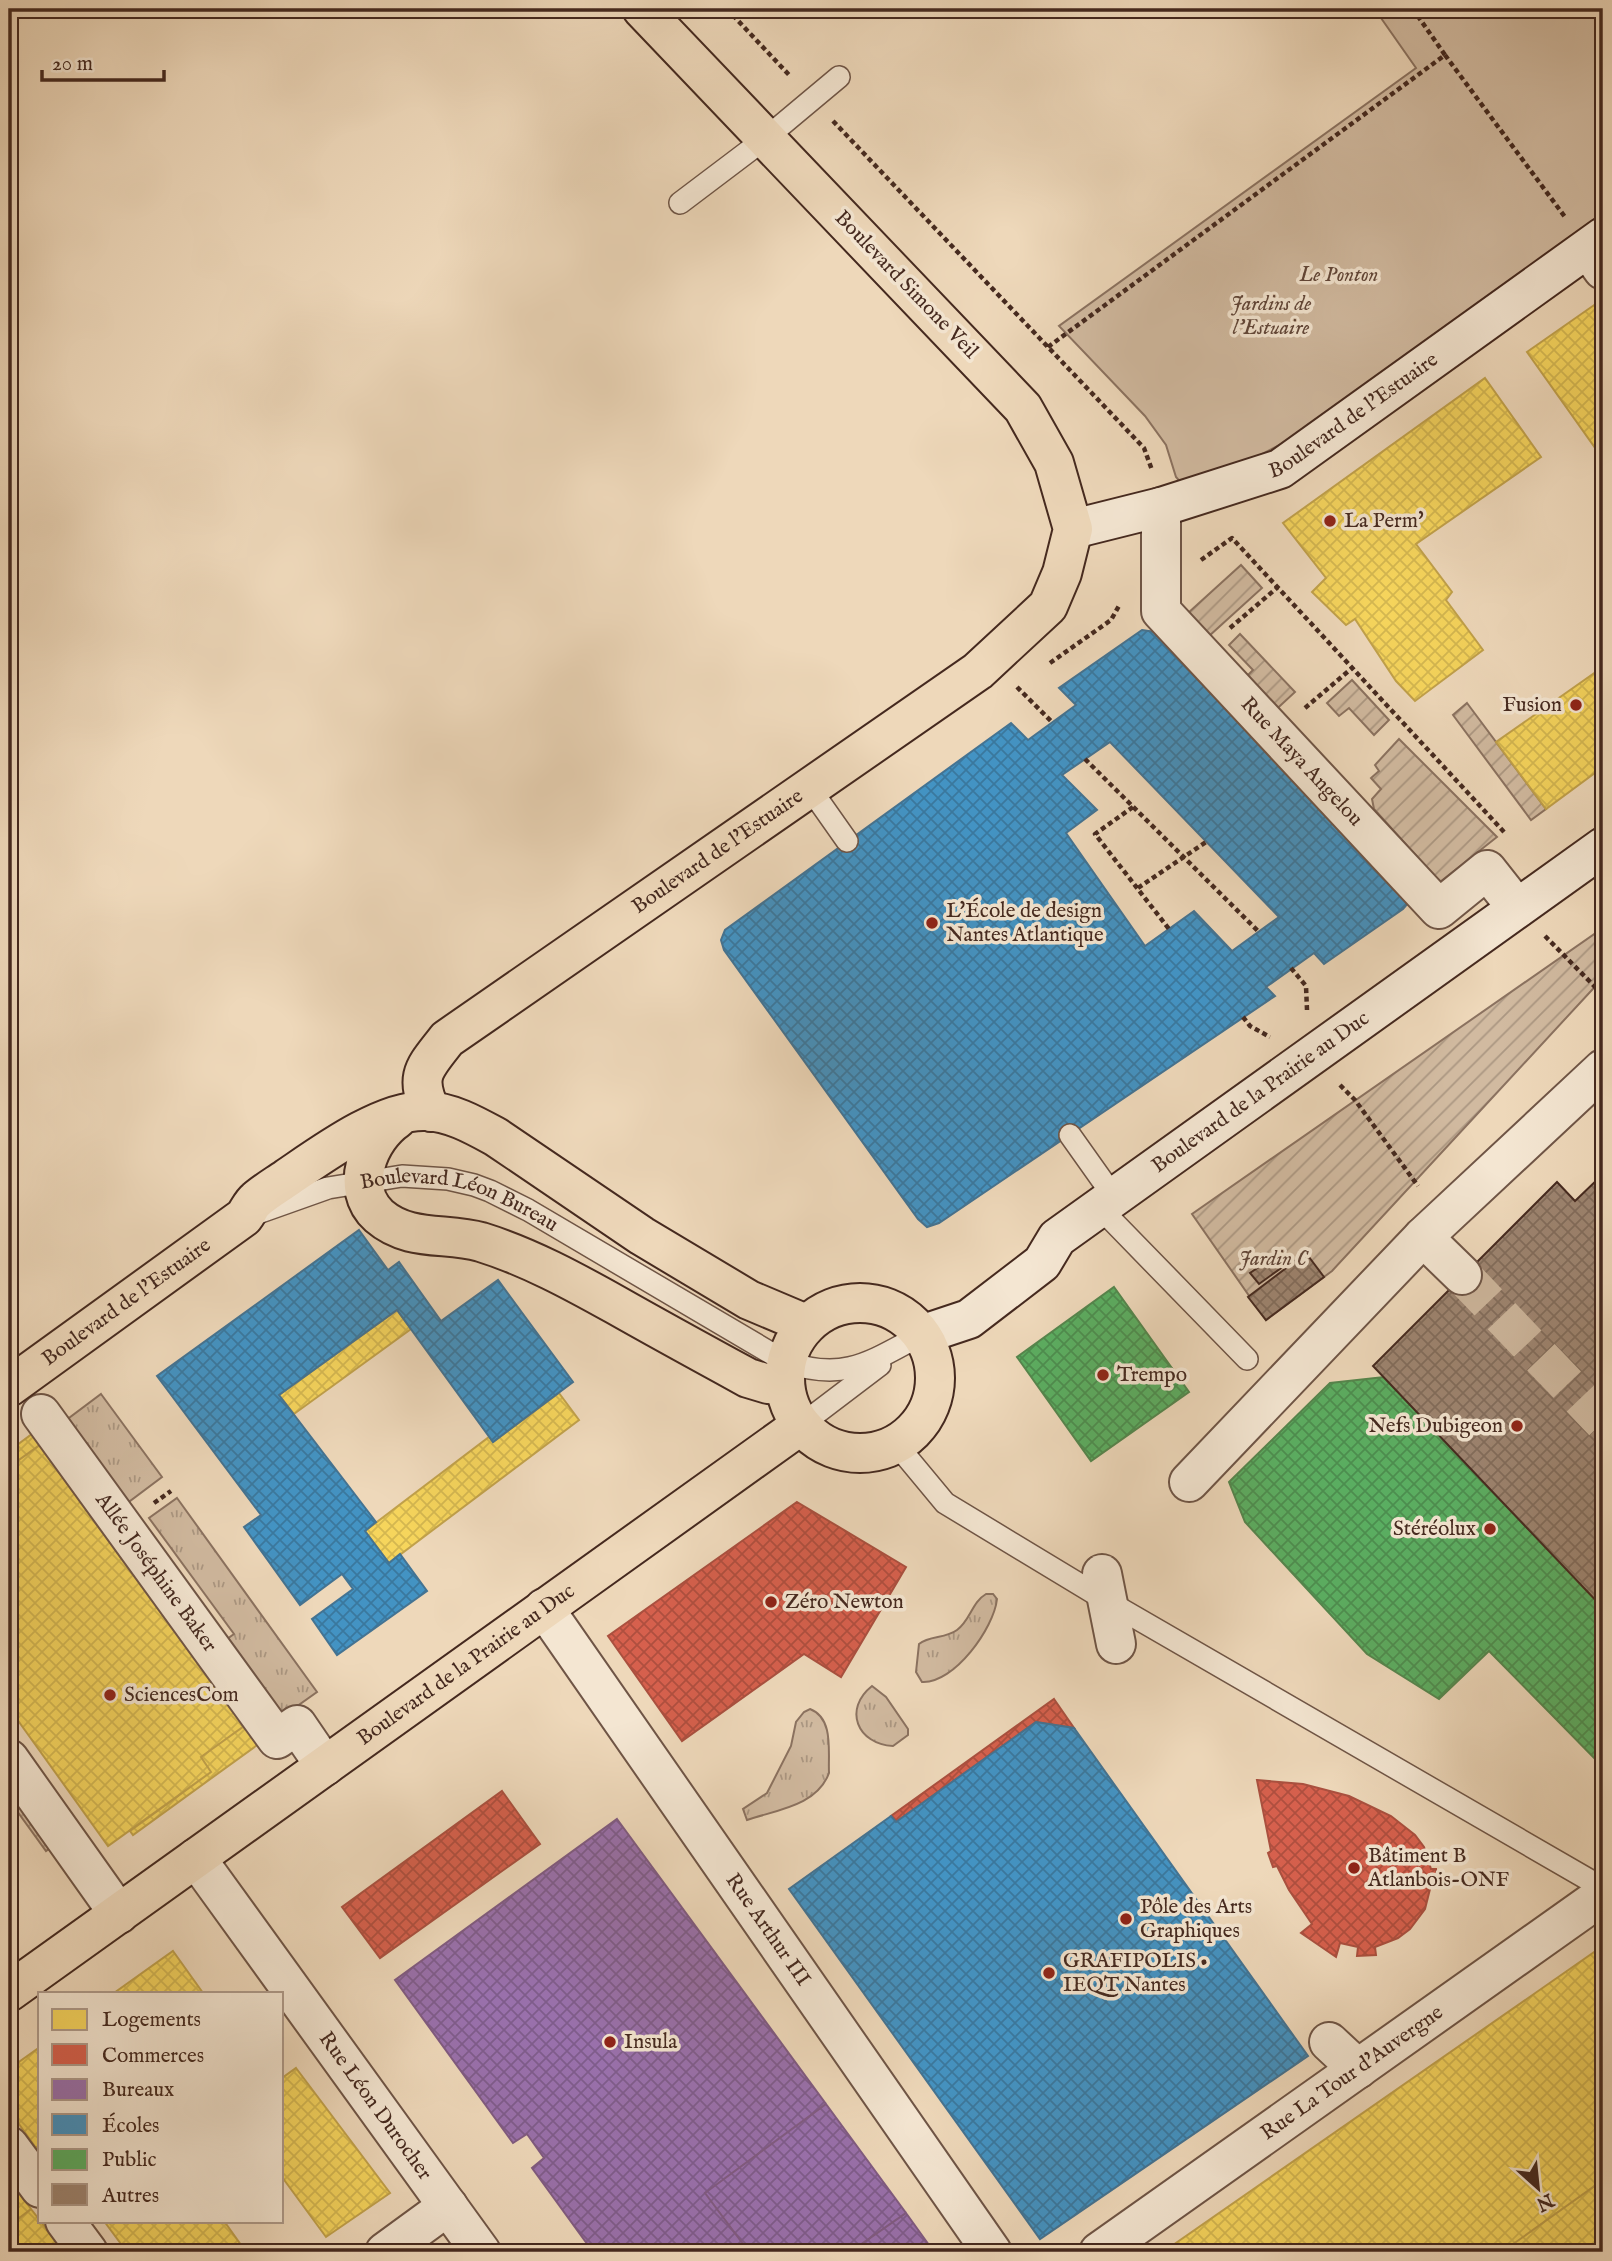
<svg xmlns="http://www.w3.org/2000/svg" width="1612" height="2261" font-family="'IM FELL English',serif">
<style>
.grass{fill:url(#grass-tufts);stroke:#8b7260;stroke-width:2}
.park{fill:#d1baa0;stroke:#8b7260;stroke-width:2}
.garden{fill:url(#garden-furrows);stroke:#8b7260;stroke-width:2}
.homes{fill:url(#homes-cross-hatch);stroke:#c1a14a;stroke-width:2}
.shops{fill:url(#shops-cross-hatch);stroke:#aa503f;stroke-width:2}
.offices{fill:url(#offices-cross-hatch);stroke:#805b81;stroke-width:2}
.schools{fill:url(#schools-cross-hatch);stroke:#447392;stroke-width:2;fill-rule:evenodd}
.public{fill:url(#public-cross-hatch);stroke:#54864d;stroke-width:2}
.building{fill:url(#building-cross-hatch);stroke:#45291f;stroke-width:2}
.lines{fill:none;stroke-linecap:round;stroke-linejoin:round}
.street-tunnel{stroke:#ccb59b;stroke-width:38;stroke-dasharray:38 19;stroke-linecap:butt}
.lane-casing{stroke:#6f5546;stroke-width:24}
.street-casing{stroke:#6f5546;stroke-width:42}
.secondary-casing{stroke:#45291f;stroke-width:42}
.primary-casing{stroke:#45291f;stroke-width:42}
.path{stroke:#45291f;stroke-width:4.5;stroke-dasharray:5 3.5;stroke-linecap:butt}
.lane{stroke:#f4e6d2;stroke-width:21}
.street{stroke:#f4e6d2;stroke-width:38}
.secondary{stroke:#f4e6d2;stroke-width:38}
.primary{stroke:#eed8ba;stroke-width:38}
.poi-dot{fill:#8f2418;stroke:#f4e6d2;stroke-width:2.5}
.labels{text-anchor:middle;dominant-baseline:central;stroke-width:7;stroke-linejoin:round;paint-order:stroke}
.park-label{font-size:21px;font-style:italic;fill:#614639;stroke:#f4e6d2}
.street-label{font-size:21px;fill:#45291f;stroke:#f4e6d2}
.poi-label{font-size:21px;fill:#45291f;stroke:#f4e6d2;text-anchor:start}
</style>
<defs>
<pattern id="grass-tufts" width="24" height="20" patternUnits="userSpaceOnUse" patternTransform="scale(1.75)"><rect width="24" height="20" fill="#d1baa0"/><path d="M3 7l-1-3M5 7V3M7 7l1-3M15 17l-1-3M17 17v-4M19 17l1-3" fill="none" stroke="#ab9782"/></pattern>
<pattern id="garden-furrows" width="10" height="10" patternUnits="userSpaceOnUse" patternTransform="scale(1.75)"><rect width="10" height="10" fill="#d1baa0"/><path d="M-1 1l2-2M0 10L10 0M9 11l2-2" fill="none" stroke="#ab9782"/></pattern>
<pattern id="homes-cross-hatch" width="8" height="8" patternUnits="userSpaceOnUse" patternTransform="scale(1.75)"><rect width="8" height="8" fill="#f6d55c"/><path d="M0 0l8 8M0 8l8-8" fill="none" stroke="#d4b750"/></pattern>
<pattern id="shops-cross-hatch" width="8" height="8" patternUnits="userSpaceOnUse" patternTransform="scale(1.75)"><rect width="8" height="8" fill="#d6604d"/><path d="M0 0l8 8M0 8l8-8" fill="none" stroke="#af4f3f"/></pattern>
<pattern id="offices-cross-hatch" width="8" height="8" patternUnits="userSpaceOnUse" patternTransform="scale(1.75)"><rect width="8" height="8" fill="#9970ab"/><path d="M0 0l8 8M0 8l8-8" fill="none" stroke="#7f5c8b"/></pattern>
<pattern id="schools-cross-hatch" width="8" height="8" patternUnits="userSpaceOnUse" patternTransform="scale(1.75)"><rect width="8" height="8" fill="#4393c3"/><path d="M0 0l8 8M0 8l8-8" fill="none" stroke="#3a789e"/></pattern>
<pattern id="public-cross-hatch" width="8" height="8" patternUnits="userSpaceOnUse" patternTransform="scale(1.75)"><rect width="8" height="8" fill="#5aae61"/><path d="M0 0l8 8M0 8l8-8" fill="none" stroke="#4c8e4f"/></pattern>
<pattern id="building-cross-hatch" width="8" height="8" patternUnits="userSpaceOnUse" patternTransform="scale(1.75)"><rect width="8" height="8" fill="#9d8470"/><path d="M0 0l8 8M0 8l8-8" fill="none" stroke="#826c5b"/></pattern>
</defs>
<rect width="100%" height="100%" fill="#eed8ba"/>
<filter id="stains"><feTurbulence type="fractalNoise" baseFrequency=".00286" numOctaves="4"/><feColorMatrix values="0 0 0 0 .2 0 0 0 0 .09 0 0 0 0 .02 0 0 0 .5 -.17"/></filter>
<radialGradient id="worn" r=".72"><stop offset=".6" stop-color="#630" stop-opacity="0"/><stop offset="1" stop-color="#630" stop-opacity=".3"/></radialGradient>
<path class="grass" d="M101,1394l61,83 -40,30 -61,-83z
M177,1498l140,194 -41,29 -56,-77 14,-10 -85,-116z
M986,1594h7l4,5c-3,29 -43,85 -75,83l-6,-10 3,-28c11,-9 26,-5 38,-14 13,-9 15,-28 29,-36z
M872,1686l14,11 22,32v6l-15,11c-36,-2 -50,-37 -21,-60z
M810,1709c24,9 18,43 19,64 -12,33 -53,37 -82,47l-4,-11 24,-16 24,-47 5,-24 8,-10z"/>
<path class="park" d="M1393,9h210v209l-41,26 -242,180 -77,40 -59,22 -8,-9 -10,-32 -21,-29 -86,-90 357,-258 -35,-50z"/>
<path class="garden" d="M1241,565l21,23 -53,48 -21,-23z
M1240,634l55,58 -28,26 -30,-32 16,-16 -24,-25z
M1352,680l37,40 -15,15 -25,-27 -10,8 -12,-13z
M1467,703l79,106 -15,11 -78,-105z
M1399,739l98,98 -57,45 -66,-73 -2,-10 9,-10 -10,-11 8,-7 -4,-6z
M1603,928v50l-271,293 -66,49 -74,-106z
M9,1784l44,62 -7,5 -37,-51z"/>
<path class="homes" d="M1597,303l6,8v148l-76,-107z
M1485,378l56,79 -125,87 36,48 -6,8 37,50 -68,51 -19,-20 -41,-62 -9,6 -34,-33 14,-14 -43,-55z
M1603,667v100l-57,42 -50,-67z
M397,1310l14,19 -117,85 -15,-19z
M559,1393l20,27 -190,143 -24,-32 124,-94 4,5z
M36,1431l8,11 -35,25v-16z
M44,1442l203,282 -46,33 10,15 -103,74 -99,-138v-241z
M247,1724l13,19 -127,92 -3,-4 81,-59 -10,-15z
M1600,1948l3,2v230l-101,72h-339z
M173,1951l30,42h-89z
M40,2047v97l-4,4 -27,-38v-41z
M296,2068l94,125 -64,44 -44,-60v-99z
M9,2179l22,30 -22,17z
M1603,2180v72h-101z
M31,2209l28,36 -11,7h-39v-26z
M104,2221h120l22,31h-119z"/>
<path class="shops" d="M797,1502l109,65 -65,110 -37,-23 -122,87 -74,-105z
M1054,1699l20,29 -38,-6 -140,100 -5,-6z
M1257,1780l46,4 46,12 42,20 24,19 9,12 7,22h5v17l-5,-1 -6,24 -15,20 -12,9 -23,9 1,8 -19,1 1,-9 -18,-4 -4,14 -35,-24 11,-9 -23,-34 -12,-24 -4,1 -5,-14 3,-2z
M502,1791l38,53 -160,114 -38,-51z"/>
<path class="offices" d="M617,1819l209,285 -121,89 44,59h-156l-61,-84 12,-10 -17,-24 -14,9 -118,-163z
M826,2104l80,109 -56,39h-101l-44,-59z
M906,2213l28,39h-84z"/>
<path class="schools" d="M1142,630l13,2 254,270 -6,7 -79,55 -10,-11 -48,34 9,9 -336,227 -12,4 -9,-8 -194,-269 -3,-10 4,-10 286,-207 17,17 48,-35 -17,-17zM1110,742l169,175 -47,34 -38,-40 -49,35 -79,-113 31,-23 -35,-35z
M359,1230l29,40 11,-8 42,59 57,-41 75,102 -80,60 -96,-132 -118,85 97,127 -11,9 24,32 11,-9 27,37 -90,64 -25,-36 41,-30 -11,-15 -42,31 -56,-78 17,-12 -104,-139z
M1036,1722l38,6 234,328 -268,183 -251,-350 102,-73 5,6z"/>
<path class="public" d="M1114,1287l75,105 -98,69 -74,-104z
M1384,1377l219,231v159l-114,-116 -50,48 -72,-45 -122,-132 -16,-40 101,-99z"/>
<path class="building" d="M1603,1174v434l-230,-242 184,-184 18,19z
M1306,1253l18,24 -58,43 -18,-23z
M1276,1255l8,11 -25,18 -9,-11z"/>
<g class="lines">
<path class="street-tunnel" d="M1462,1275l141,147"/>
<defs>
<g id="lane">
<path d="M680,203l86,-65 73,-61"/>
<path d="M809,787l38,54"/>
<path d="M1070,1135l44,62"/>
<path d="M1099,1207l148,152"/>
<path id="s1" d="M252,1215l76,-27 74,-12 46,3 26,6 16,6 38,19 258,152c59,20 84,0 135,-27"/>
<path d="M801,1425l79,-60"/>
<path d="M896,1444l49,59 162,98 496,287"/>
</g>
<g id="street">
<path d="M1588,249l15,21"/>
<path id="s2" d="M1161,507v104l278,298 48,-39 30,38"/>
<path d="M1423,1237l39,38"/>
<path id="s3" d="M41,1414l236,325 20,-14 28,41"/>
<path d="M1189,1482l234,-245 180,-168"/>
<path d="M1102,1574l14,70"/>
<path id="s4" d="M544,1608l448,644"/>
<path d="M9,1759l110,155"/>
<path id="s5" d="M196,1858l285,394"/>
<path d="M1329,2042l29,27"/>
<path d="M9,2146l31,42"/>
<path d="M65,2221l23,31"/>
<path d="M385,2252l63,-46"/>
<path id="s6" d="M1099,2252l504,-357"/>
</g>
<g id="secondary">
<path id="s7" d="M1073,529l88,-22 119,-38 323,-232"/>
<path id="s8" d="M921,1335l48,-16 73,-56 15,-25 546,-391"/>
</g>
<g id="primary">
<path id="s9" d="M431,1112c-17,-37 -7,-43 16,-73l531,-368 70,-65 14,-33 11,-44 -19,-66 -31,-55 -381,-399"/>
<path d="M397,1119c-28,19 -49,69 -18,97 30,26 67,16 102,26 48,15 92,39 135,63 44,25 88,49 132,73l20,6 16,1"/>
<circle cx="860" cy="1378" r="75"/>
<path id="s10" d="M9,1387l235,-170c4,-5 7,-13 12,-17 9,-8 21,-15 31,-22 34,-23 96,-69 139,-67 25,1 48,14 70,26l146,99 107,64 57,24"/>
<path id="s11" d="M9,1992l792,-567"/>
</g>
</defs>
<use href="#lane" class="lane-casing"/>
<use href="#street" class="street-casing"/>
<use href="#secondary" class="secondary-casing"/>
<use href="#primary" class="primary-casing"/>
<path class="path" d="M727,9l64,68
M1445,55l120,162
M833,121l311,327 8,22
M1048,347l397,-292 -30,-43 4,-3
M1201,560l31,-22 273,295
M1230,628l48,-41
M1050,663l61,-43 9,-16
M1017,687l35,35
M1305,708l47,-40
M1085,759l174,173
M1133,807l-38,27 74,95
M1138,888l68,-46
M1545,936l58,59
M1291,968l15,18 1,24
M1243,1017l7,9 20,11
M1340,1085l15,15 63,86
M154,1503l17,-12"/>
<use href="#lane" class="lane"/>
<use href="#street" class="street"/>
<use href="#secondary" class="secondary"/>
<use href="#primary" class="primary"/>
</g>
<g class="poi-dot">
<circle cx="1330" cy="521" r="7"/>
<circle cx="1576" cy="705" r="7"/>
<circle cx="932" cy="923" r="7"/>
<circle cx="1103" cy="1375" r="7"/>
<circle cx="1517" cy="1426" r="7"/>
<circle cx="1490" cy="1529" r="7"/>
<circle cx="771" cy="1602" r="7"/>
<circle cx="110" cy="1695" r="7"/>
<circle cx="1354" cy="1868" r="7"/>
<circle cx="1126" cy="1919" r="7"/>
<circle cx="1049" cy="1973" r="7"/>
<circle cx="610" cy="2042" r="7"/>
</g>
<g class="labels">
<g class="park-label">
<text x="1339" y="275">Le Ponton</text>
<text x="1271" y="304">Jardins de<tspan x="1271" dy="24">l'Estuaire</tspan></text>
<text x="1273" y="1259">Jardin C</text>
</g>
<g class="street-label">
<text transform="translate(906 285) rotate(46)">Boulevard Simone Veil</text>
<text stroke="none"><textPath href="#s7" startOffset="306">Boulevard de l'Estuaire</textPath></text>
<text stroke="none"><textPath href="#s2" startOffset="310">Rue Maya Angelou</textPath></text>
<text stroke="none"><textPath href="#s9" startOffset="411">Boulevard de l'Estuaire</textPath></text>
<text stroke="none"><textPath href="#s8" startOffset="422">Boulevard de la Prairie au Duc</textPath></text>
<text stroke="none"><textPath href="#s1" startOffset="217">Boulevard Léon Bureau</textPath></text>
<text stroke="none"><textPath href="#s10" startOffset="145">Boulevard de l'Estuaire</textPath></text>
<text stroke="none"><textPath href="#s3" startOffset="196">Allée Joséphine Baker</textPath></text>
<text stroke="none"><textPath href="#s11" startOffset="562">Boulevard de la Prairie au Duc</textPath></text>
<text stroke="none"><textPath href="#s4" startOffset="392">Rue Arthur III</textPath></text>
<text stroke="none"><textPath href="#s6" startOffset="310">Rue La Tour d'Auvergne</textPath></text>
<text stroke="none"><textPath href="#s5" startOffset="306">Rue Léon Durocher</textPath></text>
</g>
<g class="poi-label">
<text x="1344" y="521">La Perm'</text>
<text x="1562" y="705" text-anchor="end">Fusion</text>
<text x="946" y="911">L'École de design<tspan x="946" dy="24">Nantes Atlantique</tspan></text>
<text x="1117" y="1375">Trempo</text>
<text x="1503" y="1426" text-anchor="end">Nefs Dubigeon</text>
<text x="1476" y="1529" text-anchor="end">Stéréolux</text>
<text x="785" y="1602">Zéro Newton</text>
<text x="124" y="1695">SciencesCom</text>
<text x="1368" y="1856">Bâtiment B<tspan x="1368" dy="24">Atlanbois-ONF</tspan></text>
<text x="1140" y="1907">Pôle des Arts<tspan x="1140" dy="24">Graphiques</tspan></text>
<text x="1063" y="1961">GRAFIPOLIS •<tspan x="1063" dy="24">IEQT Nantes</tspan></text>
<text x="624" y="2042">Insula</text>
</g>
</g>
<rect width="1612" height="2261" fill="none" stroke="#eed8ba" stroke-width="35"/>
<rect x="10" y="10" width="1591" height="2240" fill="none" stroke="#45291f" stroke-width="3.5"/>
<rect x="18" y="18" width="1577" height="2226" fill="none" stroke="#45291f" stroke-width="2"/>
<rect x="38" y="1992" width="245" height="231" fill="#f4e6d2" stroke="#ae9a8a" stroke-width="2"/>
<rect x="52" y="2009" width="35" height="21" fill="#f6d55c" stroke="#ae9a8a" stroke-width="2"/>
<text x="102" y="2026" font-size="21" fill="#45291f">Logements</text>
<rect x="52" y="2044" width="35" height="21" fill="#d6604d" stroke="#ae9a8a" stroke-width="2"/>
<text x="102" y="2062" font-size="21" fill="#45291f">Commerces</text>
<rect x="52" y="2079" width="35" height="21" fill="#9970ab" stroke="#ae9a8a" stroke-width="2"/>
<text x="102" y="2096" font-size="21" fill="#45291f">Bureaux</text>
<rect x="52" y="2114" width="35" height="21" fill="#4393c3" stroke="#ae9a8a" stroke-width="2"/>
<text x="102" y="2132" font-size="21" fill="#45291f">Écoles</text>
<rect x="52" y="2149" width="35" height="21" fill="#5aae61" stroke="#ae9a8a" stroke-width="2"/>
<text x="102" y="2166" font-size="21" fill="#45291f">Public</text>
<rect x="52" y="2184" width="35" height="21" fill="#9d8470" stroke="#ae9a8a" stroke-width="2"/>
<text x="102" y="2202" font-size="21" fill="#45291f">Autres</text>
<g transform="translate(1538 2188) rotate(153)" stroke="#f4e6d2" stroke-width="5" paint-order="stroke">
<path d="M0-5L12 26L0 18L-12 26Z" fill="#45291f"/>
<text y="-10" font-size="19" font-weight="bold" text-anchor="middle" fill="#45291f">N</text>
</g>
<path d="M42 70v10h122v-10" fill="none" stroke="#45291f" stroke-width="3.5"/>
<text x="52" y="70" font-size="21" fill="#45291f" stroke="#f4e6d2" stroke-width="5" paint-order="stroke">20 m</text>
<rect width="100%" height="100%" filter="url(#stains)"/>
<rect width="100%" height="100%" fill="url(#worn)"/>
</svg>
